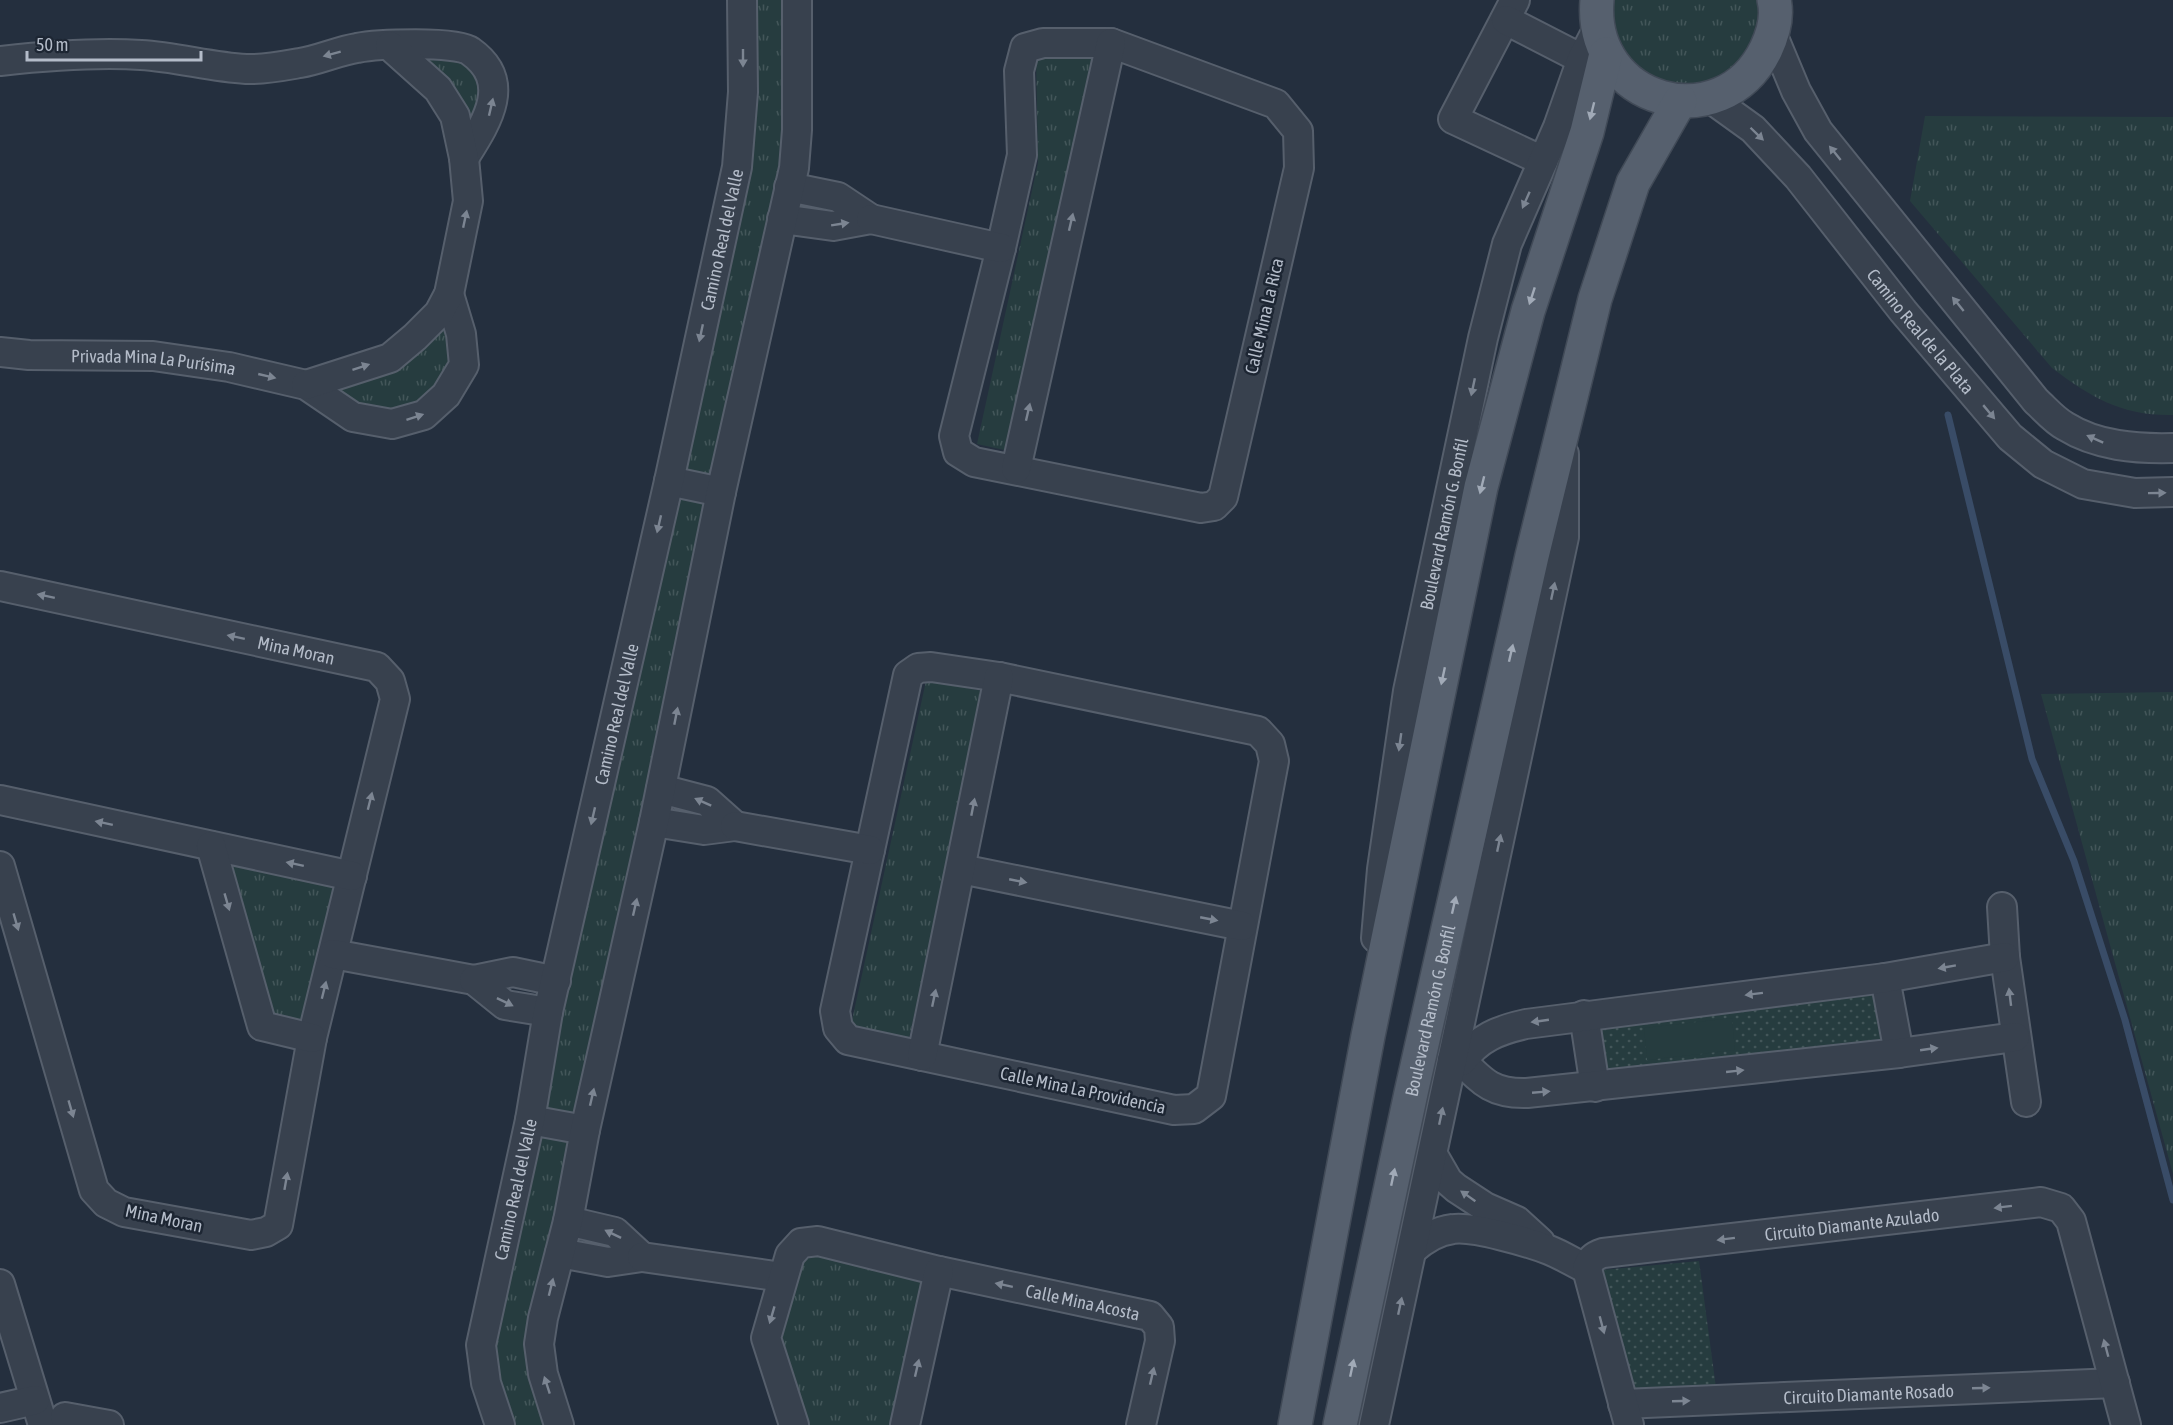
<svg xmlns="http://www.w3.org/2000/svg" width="2173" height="1425" font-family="'Asap Condensed',sans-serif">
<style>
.grass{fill:url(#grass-tufts)}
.garden{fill:url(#garden-dots)}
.pitch{fill:#263c3f}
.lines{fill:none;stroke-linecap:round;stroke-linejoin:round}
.stream{stroke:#394c67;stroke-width:7}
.minor-casing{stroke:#565f6c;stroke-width:32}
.major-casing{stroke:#414a57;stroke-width:36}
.minor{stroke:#38414e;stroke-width:28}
.major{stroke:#56606e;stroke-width:33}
.oneway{fill:#7c8592}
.oneway2{fill:#a1aab7}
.labels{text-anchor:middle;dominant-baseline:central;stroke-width:5;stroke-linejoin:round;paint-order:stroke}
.street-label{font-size:18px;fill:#b4bcc9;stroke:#1d2633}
</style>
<defs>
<pattern id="grass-tufts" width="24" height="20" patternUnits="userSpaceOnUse" patternTransform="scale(1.5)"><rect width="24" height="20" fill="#263c3f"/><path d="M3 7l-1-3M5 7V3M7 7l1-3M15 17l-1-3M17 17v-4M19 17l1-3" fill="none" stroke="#435659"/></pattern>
<pattern id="garden-dots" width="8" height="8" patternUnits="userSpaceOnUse" patternTransform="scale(1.5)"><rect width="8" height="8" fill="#263c3f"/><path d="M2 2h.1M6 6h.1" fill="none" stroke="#435659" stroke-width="1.8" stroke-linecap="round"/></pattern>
</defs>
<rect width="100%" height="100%" fill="#242f3e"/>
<path class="grass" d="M742,0h55v130l-254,1188 16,107h-59l-12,-117 249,-1141z
M1582,0h192l-36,85 -88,9z
M440,44l51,35 -27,79 -9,-42 -65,-70z
M1036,56l56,1 -83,394 -32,-7 61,-281z
M1925,116l248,1v298c-51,1 -81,-17 -121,-47l-142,-167z
M439,313l25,52 -72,59 -86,-39 55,-17z
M926,681l57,10 -37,182 -37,165 -58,-13z
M2173,692v482l-132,-480z
M211,846l141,30 -40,162 -50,-12z
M801,1243l138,28 -34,154h-111l-28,-87z"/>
<path class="garden" d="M1876,992l5,47 -283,35 -6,-47z
M1699,1261l18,134 -81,1 -34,-126z"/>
<path class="pitch" d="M1732,1018l3,32 -88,10 -3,-32z"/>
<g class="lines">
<path class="stream" d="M1948,415l84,344 42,102 51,159 48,180"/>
<defs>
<g id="minor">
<path d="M1515,0l-62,119 90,42"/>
<path d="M1506,20l76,39"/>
<path d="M1773,36l23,55 22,40 218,270c9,8 18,19 29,25 32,20 71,23 108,22"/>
<path d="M1043,43h68l165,61 22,27 1,37 -76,329 -9,9 -13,2 -227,-46 -16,-10 -4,-16 47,-188 21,-93 -3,-84 6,-23z"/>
<path d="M0,61c46,-5 95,-9 141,-6 35,2 70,12 105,14 17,1 37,-3 54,-6 19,-3 38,-12 57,-15 19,-4 100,-7 113,3 44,31 16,72 -6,107"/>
<path id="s1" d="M1710,98l43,31 45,48 105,134 107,126 33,27 40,20 52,9 38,-1"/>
<path d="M782,219l51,7 38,-7 -33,-22 -49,-10"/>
<path d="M871,219l130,29"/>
<path id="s2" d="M0,352l29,3 124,1 76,11 77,18 47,32 39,7 32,-9 22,-20 18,-30 -3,-31 -12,-40"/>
<path d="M306,385l84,-27 25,-21 24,-24 10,-19 19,-93 -4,-43 -9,-42 -17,-27 -48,-43"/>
<path d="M1016,469l95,-426"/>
<path d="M669,481l52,11"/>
<path id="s3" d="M0,586l377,81 13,14 5,18 -83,339 -34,187 -12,7 -15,3 -127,-23 -18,-9 -12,-13 -94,-324"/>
<path d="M931,667l68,10 259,54 12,13 4,17 -63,335 -17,13 -20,1 -326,-70 -10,-12 -3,-17 73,-336 10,-7z"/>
<path d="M0,800l352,76"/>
<path d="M654,822l50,8 31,-4 -28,-25 -46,-12"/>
<path d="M735,826l135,24"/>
<path d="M211,846l51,180 50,12"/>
<path d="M961,869l281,57"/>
<path d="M2002,907l3,50 21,145"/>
<path id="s4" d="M1376,938l6,-69 26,-178 75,-353 24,-94 51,-117 24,-68 15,-29"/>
<path d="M333,954l141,26"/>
<path d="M1885,978l14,75"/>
<path d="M548,1012l-43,-7 -31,-25 39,-8 43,9"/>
<path d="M1584,1015l11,72"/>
<path d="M922,1056l77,-379"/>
<path d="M1452,1060l10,1c21,22 32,33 65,32l372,-40 116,-16"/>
<path d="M1462,1061c16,-23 37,-31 64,-37l359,-46 120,-21"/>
<path d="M530,1120l55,10"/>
<path d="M1433,1155l15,26 8,7 29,19 32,14 23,21"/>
<path d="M1412,1250c12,-11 24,-19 41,-21 20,-3 75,13 96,21 13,5 25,13 38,19"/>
<path d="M560,1253l48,9 34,-5 -27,-25 -47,-11"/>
<path d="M642,1257l140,20"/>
<path d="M0,1284l43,141"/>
<path id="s5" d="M1623,1404l492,-21"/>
<path d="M0,1408l35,-8"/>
<path d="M65,1417l44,8"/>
<path id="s6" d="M500,1425l-14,-42 -5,-38 49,-225 18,-108 121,-531 68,-314 6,-75 -1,-92"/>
<path d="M559,1425l-16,-51 -4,-30 4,-26 25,-97 17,-91 69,-308 67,-330 73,-324 3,-38v-130"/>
<path id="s7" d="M794,1425l-28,-87 24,-83 11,-12 17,-2 121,30 211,45 9,11 1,14 -19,84"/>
<path d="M905,1425l34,-154"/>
<path d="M1374,1425l190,-888v-83"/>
<path id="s8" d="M1629,1425l-42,-156c3,-10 7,-13 16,-16l438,-51 20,6 10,13 55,204"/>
</g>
<g id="major">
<path d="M1597,0c-9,103 125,140 169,49 7,-15 12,-33 8,-49"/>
<path d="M1295,1425l73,-389 113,-549 47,-176 59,-179 19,-78"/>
<path id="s9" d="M1340,1425l71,-332 121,-537 63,-257 38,-116 47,-82"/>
</g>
</defs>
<use href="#minor" class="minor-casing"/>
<use href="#major" class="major-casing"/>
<use href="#minor" class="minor"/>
<use href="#major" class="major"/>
</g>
<defs><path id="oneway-solid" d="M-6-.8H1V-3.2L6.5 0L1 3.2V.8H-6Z" transform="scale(1.5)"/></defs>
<g class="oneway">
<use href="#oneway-solid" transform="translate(332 54) rotate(165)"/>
<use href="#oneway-solid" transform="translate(743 58) rotate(90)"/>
<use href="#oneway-solid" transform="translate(491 107) rotate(-77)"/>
<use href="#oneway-solid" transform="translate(1757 134) rotate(44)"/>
<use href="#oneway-solid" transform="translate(1835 153) rotate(-129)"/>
<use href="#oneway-solid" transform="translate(1526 200) rotate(114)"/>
<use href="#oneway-solid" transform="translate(465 219) rotate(-78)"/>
<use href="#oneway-solid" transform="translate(1071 222) rotate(-77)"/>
<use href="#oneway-solid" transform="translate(840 224) rotate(-9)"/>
<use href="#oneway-solid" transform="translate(1958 304) rotate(-129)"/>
<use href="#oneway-solid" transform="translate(701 333) rotate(102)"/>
<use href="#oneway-solid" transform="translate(361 367) rotate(-18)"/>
<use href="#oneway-solid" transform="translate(267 376) rotate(13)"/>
<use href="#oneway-solid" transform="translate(1473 387) rotate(102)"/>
<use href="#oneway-solid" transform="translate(1028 412) rotate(-77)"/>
<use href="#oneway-solid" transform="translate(1989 412) rotate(50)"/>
<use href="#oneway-solid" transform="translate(415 417) rotate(-18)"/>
<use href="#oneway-solid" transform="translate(2095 439) rotate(-156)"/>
<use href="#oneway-solid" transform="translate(2157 493) rotate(-1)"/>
<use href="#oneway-solid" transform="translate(659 524) rotate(103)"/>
<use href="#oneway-solid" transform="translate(1553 591) rotate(-78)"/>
<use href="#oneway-solid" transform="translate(46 596) rotate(-168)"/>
<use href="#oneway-solid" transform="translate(236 637) rotate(-168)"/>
<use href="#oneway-solid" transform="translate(676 716) rotate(-79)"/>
<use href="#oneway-solid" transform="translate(1400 742) rotate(98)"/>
<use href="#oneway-solid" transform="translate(370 801) rotate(-76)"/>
<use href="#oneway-solid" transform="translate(703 802) rotate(-156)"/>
<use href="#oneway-solid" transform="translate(973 807) rotate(-79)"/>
<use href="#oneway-solid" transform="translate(593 816) rotate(103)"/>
<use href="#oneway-solid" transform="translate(104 823) rotate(-168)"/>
<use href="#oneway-solid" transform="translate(1499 843) rotate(-78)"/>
<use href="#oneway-solid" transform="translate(295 864) rotate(-168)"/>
<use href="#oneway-solid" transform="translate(1018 881) rotate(11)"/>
<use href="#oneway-solid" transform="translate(227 902) rotate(74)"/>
<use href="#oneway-solid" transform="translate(635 907) rotate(-77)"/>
<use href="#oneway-solid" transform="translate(1209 919) rotate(11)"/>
<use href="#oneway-solid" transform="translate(16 922) rotate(74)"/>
<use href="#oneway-solid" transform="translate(1947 967) rotate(170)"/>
<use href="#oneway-solid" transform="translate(324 990) rotate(-76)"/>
<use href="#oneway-solid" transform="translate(1754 994) rotate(173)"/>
<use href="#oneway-solid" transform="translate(2010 997) rotate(-97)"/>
<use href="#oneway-solid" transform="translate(934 998) rotate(-78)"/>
<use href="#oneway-solid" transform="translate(505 1002) rotate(26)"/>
<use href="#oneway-solid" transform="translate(1540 1021) rotate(172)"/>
<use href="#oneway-solid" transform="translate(1929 1049) rotate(-8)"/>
<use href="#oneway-solid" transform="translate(1735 1071) rotate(-6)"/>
<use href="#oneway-solid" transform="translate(1541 1092) rotate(-5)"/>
<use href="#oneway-solid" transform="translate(592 1097) rotate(-77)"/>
<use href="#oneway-solid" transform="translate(71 1109) rotate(74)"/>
<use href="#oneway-solid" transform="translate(1441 1116) rotate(-78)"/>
<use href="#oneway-solid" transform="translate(286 1181) rotate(-80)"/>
<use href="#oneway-solid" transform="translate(1468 1196) rotate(-145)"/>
<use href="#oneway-solid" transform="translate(2003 1207) rotate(173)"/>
<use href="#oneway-solid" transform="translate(613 1234) rotate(-154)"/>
<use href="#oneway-solid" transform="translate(1726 1239) rotate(173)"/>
<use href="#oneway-solid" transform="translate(1004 1285) rotate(-168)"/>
<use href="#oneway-solid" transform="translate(551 1287) rotate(-76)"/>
<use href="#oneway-solid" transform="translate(1400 1306) rotate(-78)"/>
<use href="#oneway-solid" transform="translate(772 1315) rotate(106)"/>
<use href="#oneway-solid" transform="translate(1602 1325) rotate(75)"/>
<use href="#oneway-solid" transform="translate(2106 1348) rotate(-105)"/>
<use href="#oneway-solid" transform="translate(917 1368) rotate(-77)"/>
<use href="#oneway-solid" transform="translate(1152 1376) rotate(-77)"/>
<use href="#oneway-solid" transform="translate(547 1385) rotate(-108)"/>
<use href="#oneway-solid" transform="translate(1981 1388) rotate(-2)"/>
<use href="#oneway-solid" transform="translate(1681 1401) rotate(-2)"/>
</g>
<g class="oneway2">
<use href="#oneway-solid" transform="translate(1592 111) rotate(104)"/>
<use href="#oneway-solid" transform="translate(1532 296) rotate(108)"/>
<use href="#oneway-solid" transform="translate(1482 485) rotate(104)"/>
<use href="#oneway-solid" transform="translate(1511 653) rotate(-77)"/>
<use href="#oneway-solid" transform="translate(1443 676) rotate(102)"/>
<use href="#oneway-solid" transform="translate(1454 905) rotate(-77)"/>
<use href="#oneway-solid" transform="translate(1393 1177) rotate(-78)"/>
<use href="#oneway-solid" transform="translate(1352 1368) rotate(-78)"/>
</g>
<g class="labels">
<g class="street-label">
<text stroke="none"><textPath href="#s6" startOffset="1214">Camino Real del Valle</textPath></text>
<text transform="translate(1264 316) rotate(-77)">Calle Mina La Rica</text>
<text stroke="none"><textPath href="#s1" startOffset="316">Camino Real de la Plata</textPath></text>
<text stroke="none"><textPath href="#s2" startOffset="154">Privada Mina La Purísima</textPath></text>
<text stroke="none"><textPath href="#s4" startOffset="420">Boulevard Ramón G. Bonfil</textPath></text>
<text stroke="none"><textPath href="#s3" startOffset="303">Mina Moran</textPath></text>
<text stroke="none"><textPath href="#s6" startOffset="728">Camino Real del Valle</textPath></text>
<text stroke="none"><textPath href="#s9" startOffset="424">Boulevard Ramón G. Bonfil</textPath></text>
<text transform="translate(1083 1090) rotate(12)">Calle Mina La Providencia</text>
<text stroke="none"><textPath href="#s6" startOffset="242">Camino Real del Valle</textPath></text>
<text transform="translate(164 1218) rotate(12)">Mina Moran</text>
<text stroke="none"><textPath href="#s8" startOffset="436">Circuito Diamante Azulado</textPath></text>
<text stroke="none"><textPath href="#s7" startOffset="483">Calle Mina Acosta</textPath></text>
<text stroke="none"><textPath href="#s5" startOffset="246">Circuito Diamante Rosado</textPath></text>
</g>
</g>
<path d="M27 51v9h174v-9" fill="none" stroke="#b4bcc9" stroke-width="3"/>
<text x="36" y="51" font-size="18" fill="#b4bcc9" stroke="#1d2633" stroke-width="4.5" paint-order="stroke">50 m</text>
</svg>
